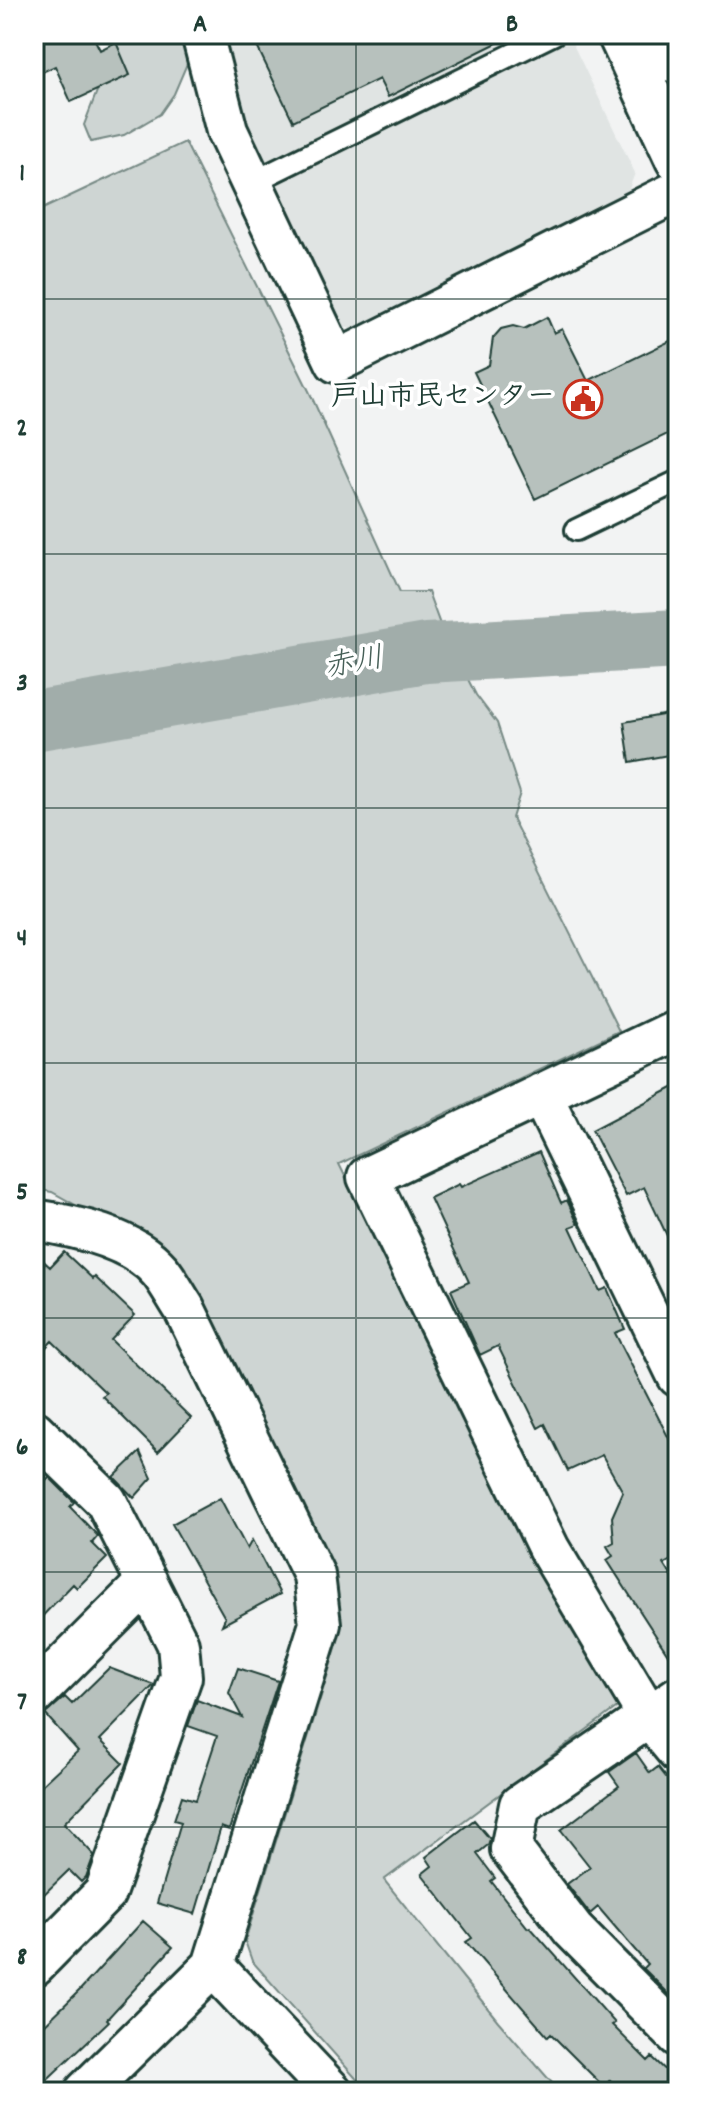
<svg xmlns="http://www.w3.org/2000/svg" width="712" height="2126" font-family="Dekko,'Klee One',sans-serif">
<style>
.built{fill:#e0e4e3}
.green{fill:#ced5d3;stroke:#768984;stroke-width:2}
.lines{fill:none;stroke-linecap:round;stroke-linejoin:round}
.river{stroke:#a1adaa;stroke-width:60}
.building{fill:#b7c1bd;stroke:#1f3d34;stroke-width:2}
.lane-casing{stroke:#1f3d34;stroke-width:26}
.street-casing{stroke:#1f3d34;stroke-width:46}
.secondary-casing{stroke:#1f3d34;stroke-width:50}
.lane{stroke:#fff;stroke-width:20}
.street{stroke:#fff;stroke-width:40}
.secondary{stroke:#fff;stroke-width:44}
.grid{fill:none;stroke:#1f3d34;stroke-width:2;stroke-opacity:0.55}
.labels{text-anchor:middle;dominant-baseline:central;stroke-width:7;stroke-linejoin:round;paint-order:stroke}
.poi-label{font-size:28px;font-weight:bold;fill:#1f3d34;stroke:#fff;text-anchor:end}
.water-label{font-size:30px;font-style:italic;fill:#465f57;stroke:#fff}
.neatline{fill:none;stroke:#1f3d34;stroke-width:3}
.grid-label{font-size:26px;text-anchor:middle;font-weight:bold;fill:#1f3d34}
</style>
<rect width="100%" height="100%" fill="#f2f3f3"/>
<filter id="ink" filterUnits="userSpaceOnUse"><feTurbulence type="fractalNoise" baseFrequency=".0125" numOctaves="2"/><feDisplacementMap in="SourceGraphic" scale="16" xChannelSelector="R" yChannelSelector="G"/><feConvolveMatrix kernelMatrix="1 2 1 2 8 2 1 2 1" color-interpolation-filters="sRGB"/></filter>
<g filter="url(#ink)">
<path class="built" d="M209,34h359l67,139 -11,29 -256,125 -15,3 -22,-9 -81,-171z"/>
<path class="green" d="M119,34h63l7,25 -15,35 -14,20 -36,21 -33,7 -7,-17z
M185,142l124,249 91,201h28l13,35 35,68 21,28 23,70 -8,25 107,213 -280,133 189,381 92,160 -236,175 114,141 62,71h-192l-116,-131 -7,-20 94,-303 -4,-40 -155,-332 -16,-22 -31,-7 -81,-45 -18,-3v-976z"/>
<g class="lines">
<path class="river" d="M34,721l392,-68 252,-14"/>
</g>
<path class="building" d="M34,34h58l8,16 16,-8 14,33 -59,27 -16,-36 -21,10z
M251,34h264l-127,63 -9,-18 -86,42z
M547,317l7,16 8,-4 26,52 90,-44v92l-143,70 -61,-127 15,-7 4,-27 8,-9 12,-3 11,3z
M668,714l6,40 -44,8 -6,-40z
M678,1085v174l-34,-72 -18,9 -34,-66z
M539,1152l22,51 6,-3 11,24 -8,3 30,64 7,-3 18,41 -10,4 63,123v100l-14,8 14,22v84l-71,-110 6,-4 -6,-10 7,-4 -2,-25 11,-25 -21,-37 -34,16 -23,-47 -7,4 -40,-82 -18,9 -29,-65 18,-8 -39,-84 29,-14 2,3z
M34,1252l16,15 14,-15 29,27 2,-2 40,38 -24,25 80,78 -33,34 -56,-56 4,-3 -54,-52 -18,19z
M140,1452l12,26 -18,20 -20,-21z
M49,1477l25,25 -4,5 28,29 -6,7 15,15 -30,30 -4,-4 -39,41v-133z
M220,1498l27,51 5,-9 28,54 -58,31 3,-7 -53,-94z
M109,1668l45,17 -54,55 23,23 -59,60 30,32 -8,22 -5,5 -12,-12 -35,34v-112l44,-41 -33,-37 20,-17 7,7z
M238,1668l40,13 -49,149 -8,-3 -26,87 -38,-11 24,-81 -7,-2 8,-24 14,4 21,-64 -29,-10 9,-26 45,17 -13,-24z
M636,1753l14,20 8,-6 20,25v211l-35,-35 4,-4 -49,-57 -8,7 -23,-30 23,-17 -29,-37 58,-44 -10,-14z
M474,1820l16,19 -2,6 -11,9 18,24 -4,3 37,47 2,-1 85,96 -3,2 36,36 4,-4 26,25v10h-56l-12,-12 -6,7 -53,-53 -3,3 -82,-95 6,-4 -50,-64 10,-8 -6,-9z
M143,1921l30,26 -66,72 2,2 -75,71v-57l46,-45z"/>
<g class="lines">
<defs>
<path id="lane" d="M251,183l303,-149
M576,530l102,-49"/>
<path id="street" d="M202,34l25,97 109,231 342,-171
M678,1029l-310,148 181,372 100,168 29,35
M541,1094l137,282
M34,1220c41,6 98,18 126,51 9,11 16,25 24,37l130,267 6,49 -107,342 -128,126
M34,1431l72,70 72,143 3,33 -76,216 -71,72
M34,1695l113,-113
M678,1697l-158,108 -9,44 62,81 105,106
M213,1966l119,126"/>
<path id="secondary" d="M620,34l58,125
M665,34l13,28"/>
</defs>
<use href="#lane" class="lane-casing"/>
<use href="#street" class="street-casing"/>
<use href="#secondary" class="secondary-casing"/>
<use href="#lane" class="lane"/>
<use href="#street" class="street"/>
<use href="#secondary" class="secondary"/>
</g>
</g>
<path class="grid" d="M356,34v2058M34,299h644M34,554h644M34,808h644M34,1063h644M34,1318h644M34,1572h644M34,1827h644"/>
<defs>
<symbol id="civic-ring" viewBox="-11 -11 22 22"><circle r="9.5" fill="#fff" stroke="#c8321e" stroke-width="1.5"/><path d="M-.6-6.5H3V-4.5H.6V-3L4-1V1h2V6H-6V1h2V-1L-.6-3ZM-1.2 2.5V6h2.4V2.5Z" fill="#c8321e"/></symbol>
</defs>
<g fill-rule="evenodd">
<use href="#civic-ring" x="561" y="377" width="44" height="44"/>
</g>
<g class="labels">
<g class="poi-label">
<text x="555" y="399">戸山市民センター</text>
</g>
<g class="water-label">
<text transform="translate(354 665) rotate(-10)">赤川</text>
</g>
</g>
<rect width="712" height="2126" fill="none" stroke="#fff" stroke-width="88"/>
<rect x="44" y="44" width="624" height="2038" class="neatline"/>
<g class="grid-label">
<text x="200" y="31">A</text>
<text x="512" y="31">B</text>
<text x="22" y="180">1</text>
<text x="22" y="435">2</text>
<text x="22" y="690">3</text>
<text x="22" y="945">4</text>
<text x="22" y="1199">5</text>
<text x="22" y="1454">6</text>
<text x="22" y="1709">7</text>
<text x="22" y="1964">8</text>
</g>
</svg>
